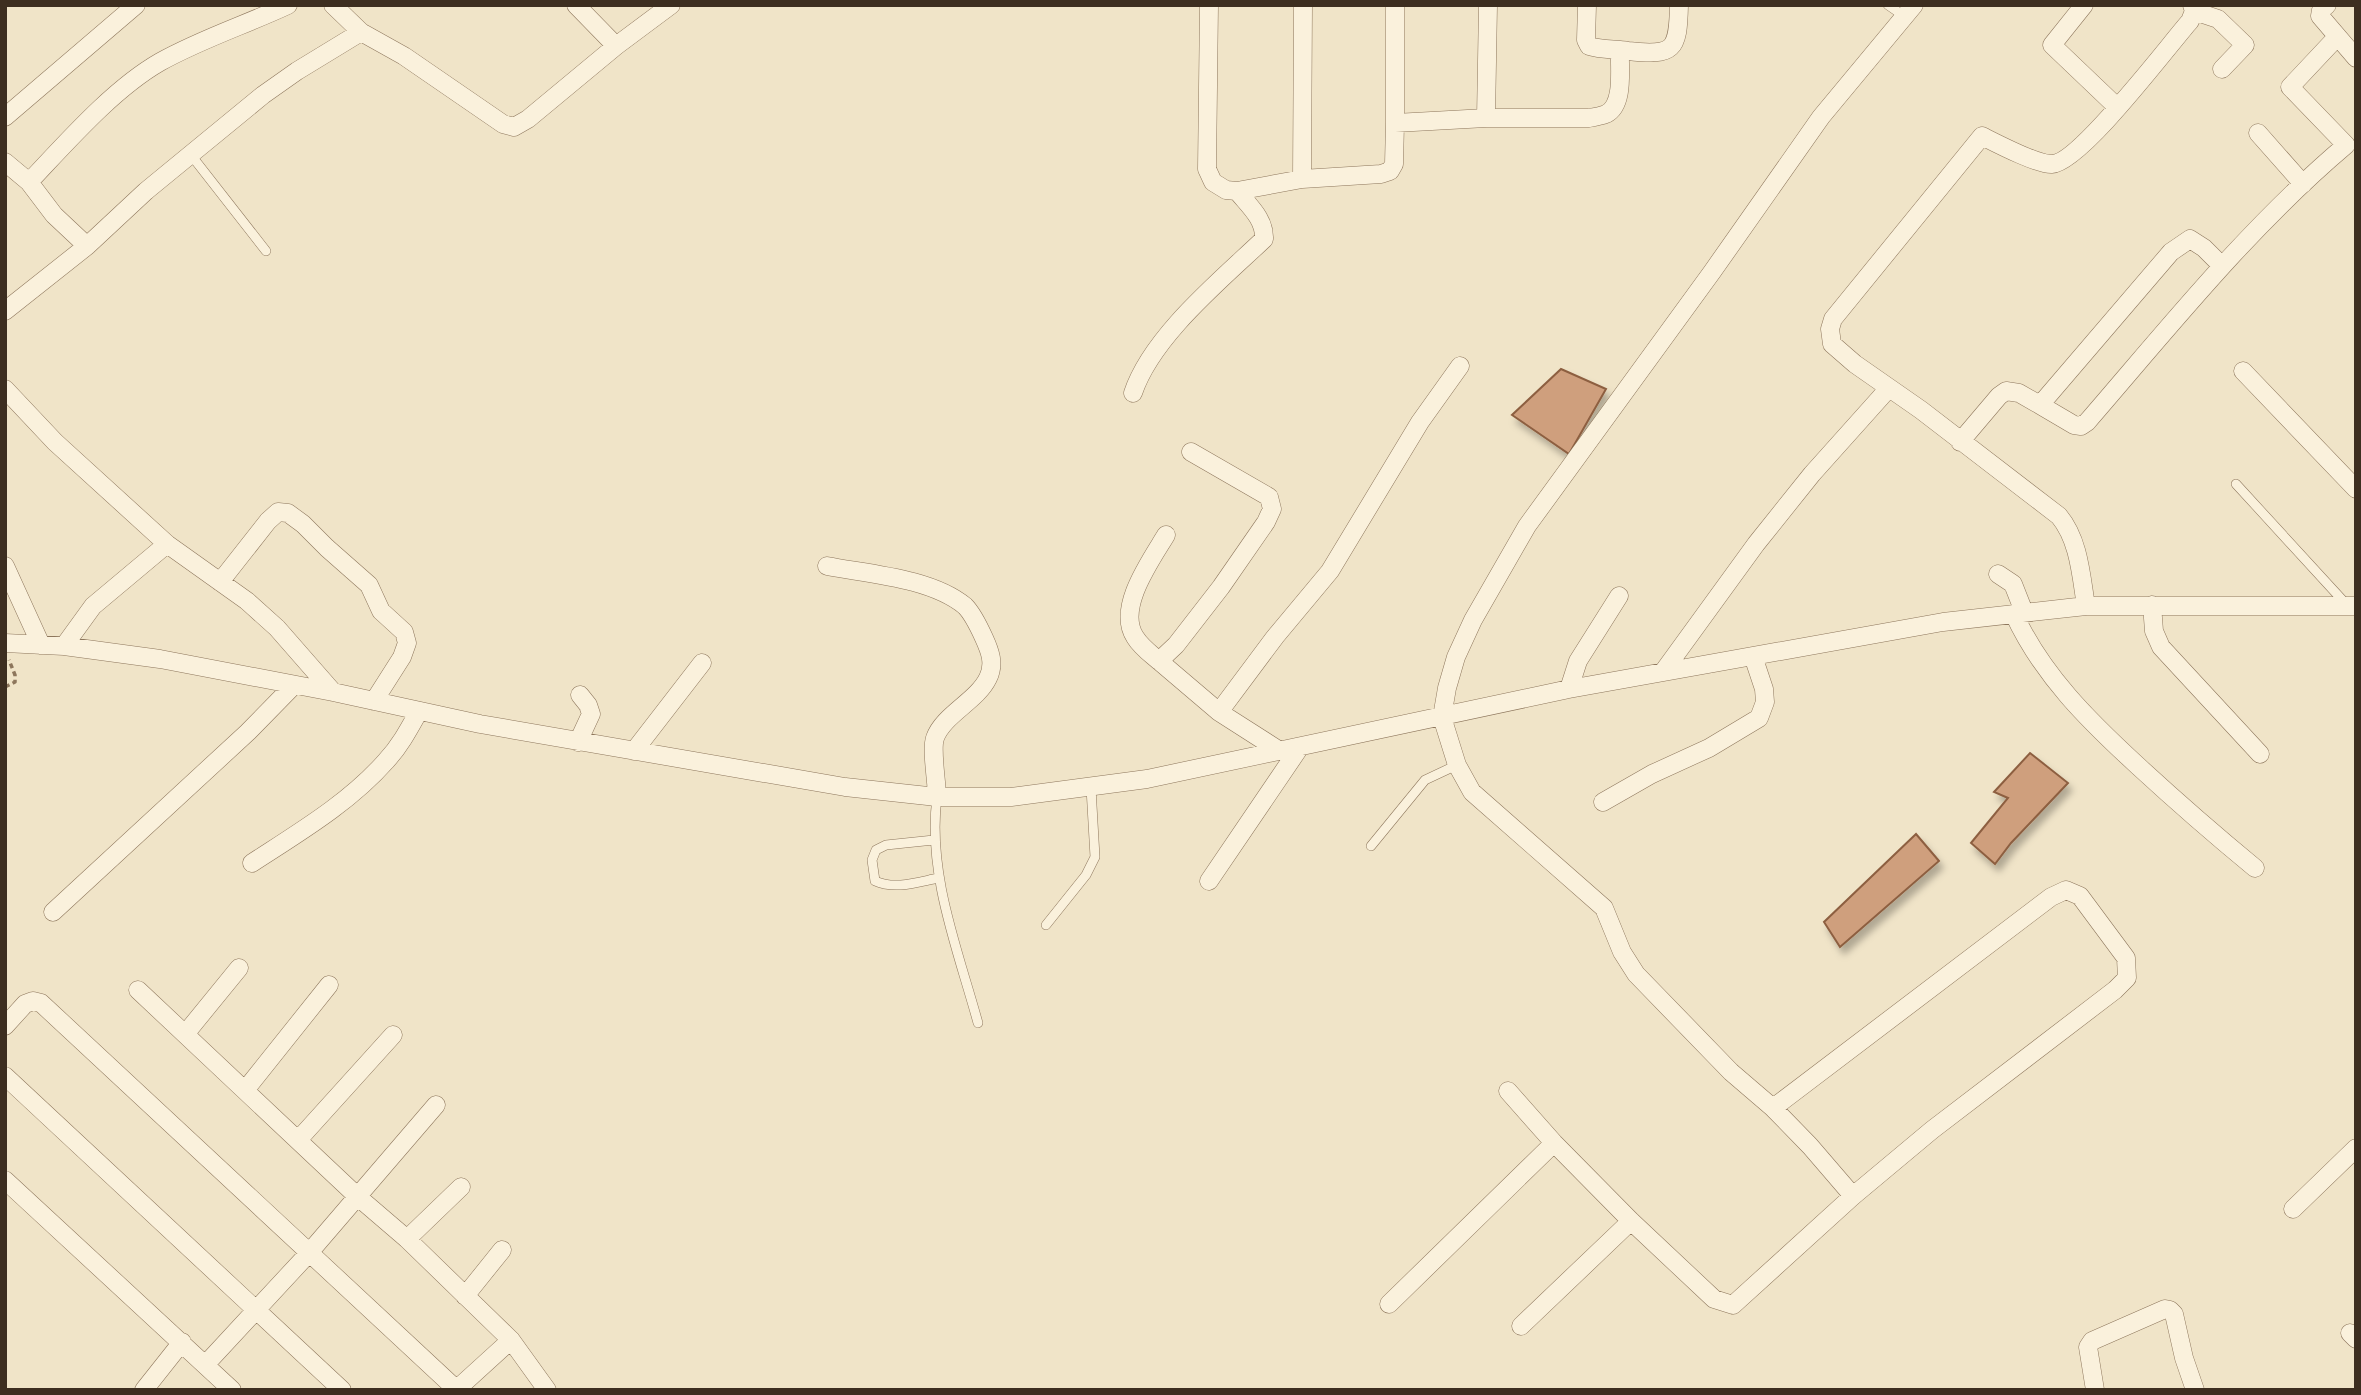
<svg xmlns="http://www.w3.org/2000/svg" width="2361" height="1395" font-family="'Zilla Slab',serif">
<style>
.building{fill:#cf9f7d;stroke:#8d5f41;stroke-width:2;filter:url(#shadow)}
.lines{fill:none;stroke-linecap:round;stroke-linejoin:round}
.service-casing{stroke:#8d765c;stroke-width:10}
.minor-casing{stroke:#8d765c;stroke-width:19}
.path{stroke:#8d765c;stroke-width:3.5;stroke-dasharray:5 3.5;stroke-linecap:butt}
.service{stroke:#faf1dc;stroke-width:9}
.minor{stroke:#faf1dc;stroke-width:18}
</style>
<defs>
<filter id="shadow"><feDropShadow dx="4" dy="7" stdDeviation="3.5" flood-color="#0004"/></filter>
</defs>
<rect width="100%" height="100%" fill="#f0e4c8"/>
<path class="building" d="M1561,369l45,20 -37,65 -57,-39z
M2030,753l38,30 -57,60 -16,21 -24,-21 37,-45 -14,-6z
M1916,834l23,27 -99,86 -16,-25z"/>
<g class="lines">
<defs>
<path id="service" d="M1888,5l16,11
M191,155l75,96
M2236,484l110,120
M937,797c-10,77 21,153 41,226
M934,840l-48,5 -10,5 -4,10 3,21c20,9 43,1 63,-3
M1371,846l54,-66 32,-15
M1046,925l40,-50 9,-18 -4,-69"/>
<path id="minor" d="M333,5l28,27 43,24 99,68 11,3 14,-8 88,-73 55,-41
M576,5l40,41
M1209,5l-2,164 6,13 13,8 11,1 65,-12 79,-5 9,-3 4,-7 1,-41
M1395,5v118l91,-5
M1488,5l-2,113h103c6,-1 12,-2 17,-4 19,-9 13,-47 14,-64
M1587,5l-1,35 3,6c12,4 26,3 39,5 46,5 50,0 51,-46
M2084,5l-32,40 65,62
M2327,5l-6,5 -1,6 36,42
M2194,11l24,8 27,26 -23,24
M5,117l131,-112
M2258,133l45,51
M5,162l24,20 25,33 33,31
M1302,179l1,-174
M29,182c38,-40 84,-93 131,-120 41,-23 85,-37 128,-57
M5,311l82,-65 59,-55 117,-96 34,-24 64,-39
M2243,371l113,118
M5,389l50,53 112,102 80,57 30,27 56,64
M1133,393c19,-57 88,-113 131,-154 1,-20 -15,-33 -27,-48
M2040,405l34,20 7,1 6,-4c83,-96 162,-195 259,-277l-56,-58 47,-50
M1960,442l39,-46 7,-5 13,2 21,12 131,-153 19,-13 14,9 18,18
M1191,452l78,45 3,12 -6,13 -45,65 -45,58 -17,16 60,51 61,39
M5,566l36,79
M827,566c42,8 104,12 138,40 8,8 14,21 19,32 6,13 11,26 4,40 -11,23 -45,37 -53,60 -4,12 2,44 2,59
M1998,574l15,10 11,28
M220,582l48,-61 10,-9 10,1 15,11 24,24 42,37 12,26 23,21 3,11 -5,14 -28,44
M2152,605l2,26 7,16 99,107
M2086,606c-5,-31 -7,-66 -27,-90l-138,-106 -66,-46 -23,-20 -2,-15 3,-10 149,-183c14,7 56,29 70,28 28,-1 116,-118 138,-143l4,-10 -2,-6
M2014,614c28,61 75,107 124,152 38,35 77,69 117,102
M5,643l59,3 96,13 173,33 147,32 365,63 92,10h74l136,-18 422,-90 374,-67 143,-16h270
M64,646l29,-40 74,-62
M1159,661c-8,-7 -18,-14 -24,-24 -19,-29 16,-77 31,-102
M1663,672l93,-128 56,-70 77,-86
M1569,689l9,-28 41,-65
M1219,712l56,-75 55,-66 90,-149 40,-56
M578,742l13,-28 -3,-9 -8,-10
M634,751l68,-88
M1603,802l49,-28 57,-26 50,-30 6,-16 -1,-13 -11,-33
M252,863c46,-30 97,-60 134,-102 14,-15 23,-32 33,-50
M1209,881l91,-134
M53,912l195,-180 46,-47
M138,990l220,207 49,42 104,101 36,50
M5,1026l20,-22 8,-3 8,2 416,387
M186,1033l53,-65
M5,1076l337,314
M246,1089l83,-104
M1508,1091l46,52 77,78 83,78 19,6 120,-109 79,-66 183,-140 12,-12 -1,-20 -46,-62 -14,-6 -15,7 -278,211 -42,-36 -95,-98 -14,-22 -18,-44 -132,-116 -15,-27 -15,-48 5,-29 9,-31 17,-37 54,-94 185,-254 109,-155 93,-112
M1773,1108l37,38 43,50
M299,1139l94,-104
M5,1180l227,210
M2293,1209l63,-61
M407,1239l54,-52
M465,1296l37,-46
M1389,1304l165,-161
M1521,1326l110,-105
M2350,1333l6,6
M206,1364l102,-110 128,-149
M144,1390l38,-48
M456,1390l55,-50
M2095,1390l-7,-43 4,-6 73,-32 5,1 4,4 10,44 11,32"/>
</defs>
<use href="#service" class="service-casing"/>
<use href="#minor" class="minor-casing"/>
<path class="path" d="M5,687l10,-5v-7l-6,-15"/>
<use href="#service" class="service"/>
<use href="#minor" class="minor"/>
</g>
<rect width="2361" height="1395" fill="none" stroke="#3d2e20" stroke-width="14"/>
</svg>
